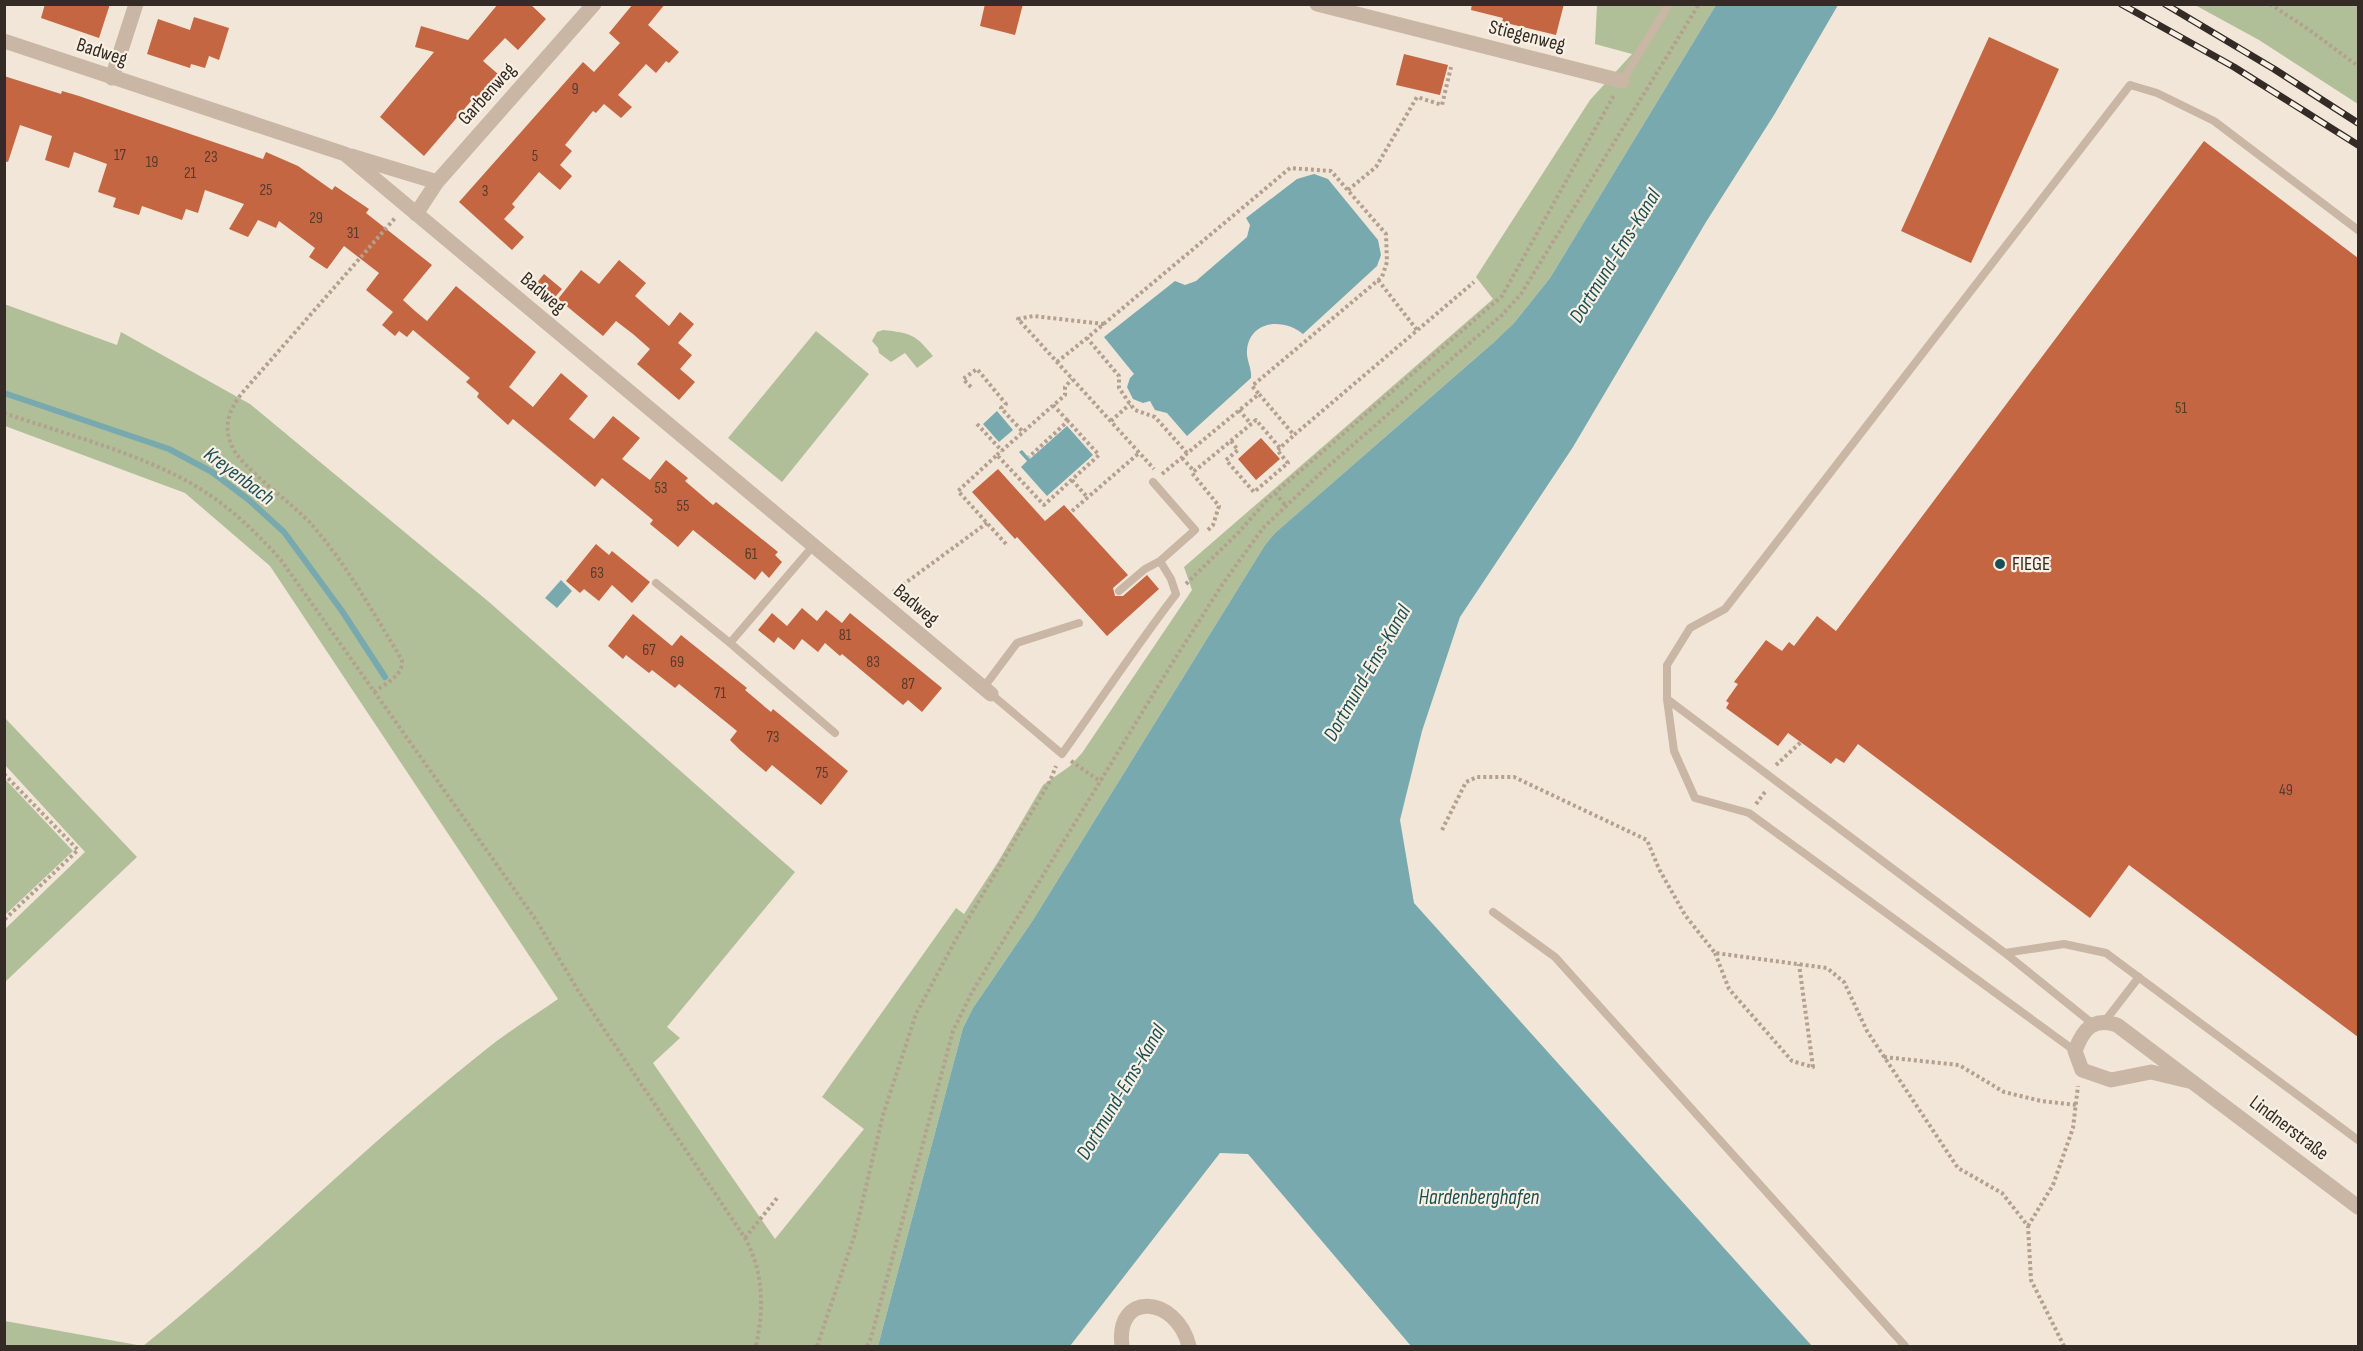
<svg xmlns="http://www.w3.org/2000/svg" width="2363" height="1351" font-family="'Sofia Sans Condensed',sans-serif">
<style>
.green{fill:#b1bf99}
.water{fill:#77a9ae}
.lines{fill:none;stroke-linecap:round;stroke-linejoin:round}
.stream{stroke:#77a9ae;stroke-width:6}
.building{fill:#c56642}
.path{stroke:#b4a08f;stroke-width:4;stroke-dasharray:3 3;stroke-linecap:butt}
.lane{stroke:#c9b6a4;stroke-width:8}
.street{stroke:#c9b6a4;stroke-width:15}
.rail-casing{stroke:#342b26;stroke-width:7}
.rail{stroke:#f9f0e4;stroke-width:4.5;stroke-dasharray:14;stroke-linecap:butt}
.poi-dot{fill:#1c4f55;stroke:#f9f0e4;stroke-width:2}
.labels{text-anchor:middle;dominant-baseline:central;stroke-width:4.5;stroke-linejoin:round;paint-order:stroke}
.number-label{font-size:16px;fill:#583a2d}
.street-label{font-size:20px;fill:#342b26;stroke:#f9f0e4}
.poi-label{font-size:20px;fill:#342b26;stroke:#f9f0e4;text-anchor:start}
.water-label{font-size:21px;font-style:italic;fill:#1c4f55;stroke:#f9f0e4}
</style>
<rect width="100%" height="100%" fill="#f1e6d8"/>
<path class="green" d="M1597,5h119l-166,273 -36,45 -21,20 -218,190 -10,12 -232,375 -60,88 -10,20 -85,318h-873v-25l138,25c118,-94 223,-202 341,-295 23,-19 50,-35 74,-52l-288,-433 -85,-73 -180,-67 -1,-122 113,41 4,-13 129,72 239,198 306,270 -128,155 13,11 -27,25 122,176 89,-110 -42,-32 134,-189 8,6 34,-52 45,-77 27,-19 12,-13 110,-163 -8,-23 309,-268 -17,-22 114,-177 42,-46 -37,-10z
M2195,5h163v99l-99,-64z
M883,330c28,3 32,4 50,26l-16,12 -12,-15 -14,9 -12,-9 -1,-5 -6,-7 5,-9z
M816,331l53,43 -87,108 -54,-44z
M5,718l132,139 -132,125v-53l80,-77 -80,-87z
M5,779l68,72 -68,64z"/>
<path class="water" d="M1716,5h122l-64,110 -68,107 -133,225 -113,170 -38,114 -22,89 14,83 398,443h-401l-163,-192 -28,-1 -150,193h-192l85,-318 10,-20 60,-88 232,-375 10,-12 218,-190 21,-20 36,-45z
M1314,174l14,5 50,61 3,15 -4,11 -74,68c-19,-16 -53,-14 -56,16 -1,10 5,18 4,28l-64,58 -20,-23 -12,-3 -5,-9 -7,2 -10,-4 -6,-12 3,-9 4,-4 -30,-37 71,-56 10,4 11,-4 51,-44 3,-12 -4,-7 51,-39z
M997,411l16,19 -14,12 -16,-18z
M1067,426l26,29 -46,41 -26,-29 6,-6 -8,-9 3,-2 8,9z
M561,580l11,11 -15,17 -12,-10z"/>
<g class="lines">
<path class="stream" d="M4,393l165,56 43,23 37,28 35,32 58,79 43,66"/>
</g>
<path class="building" d="M45,4h65l-11,34 -58,-20z
M498,4h32l16,15 -28,31 -13,-12 -22,23 15,13 -24,27 -2,-1 -48,56 -44,-39 54,-65 -19,-5 6,-21 47,14z
M633,4h32l-17,21 31,27 -10,11 -3,-2 -10,12 -10,-9 -28,31 14,12 -11,11 -17,-14 -8,9 -3,-2 -28,34 7,6 -12,14 12,11 -12,14 -21,-18 -27,32 3,3 -11,12 20,18 -12,13 -53,-48 124,-140 11,10 26,-29 -11,-10z
M985,4h38l-8,31 -35,-9z
M1472,4h92l-8,31 -54,-13 1,-4 -32,-8z
M194,17l35,11 -10,32 -10,-4 -4,12 -14,-4 -1,4 -43,-14 11,-35 32,11z
M1989,37l70,32 -88,194 -70,-32z
M1404,54l44,11 -8,30 -44,-10z
M4,76l57,18 1,-3 17,5 184,63 3,-7 32,14 34,24 3,-4 34,23 -3,4 66,52 -29,35 12,11 12,10 29,-35 80,66 -27,35 24,20 28,-34 27,23 -19,23 25,20 19,-23 27,22 -18,21 28,21 16,-20 22,18 -3,3 28,24 3,-3 62,50 -3,3 7,7 -13,16 -7,-7 -7,9 -62,-50 -15,17 -28,-23 3,-4 -51,-42 -7,9 -82,-68 -5,6 -31,-28 2,-4 -13,-11 4,-4 -57,-48 -6,7 -8,-6 -4,5 -13,-11 11,-13 -27,-22 13,-17 -35,-27 -17,23 -18,-12 6,-9 -36,-27 -3,7 -18,-8 -10,17 -19,-8 15,-25 -39,-14 -7,23 -12,-4 -4,11 -40,-14 -3,9 -26,-8 3,-9 -18,-6 9,-28 -33,-12 -5,16 -24,-8 7,-24 -32,-11 -12,37 -4,-1z
M2204,141l154,117v779l-229,-172 -39,53 -232,-174 -14,19 -8,-5 -5,6 -43,-31 -10,13 -52,-38 3,-5 -3,-2 12,-17 -4,-2 32,-42 16,11 7,-9 5,4 23,-30 19,15z
M619,260l27,23 -11,13 34,30 11,-14 14,12 -16,19 14,12 -12,14 15,13 -16,18 -42,-36 13,-15 -17,-15 -17,-13 -13,15 -45,-37 23,-29 18,14z
M544,274l18,15 -13,15 -18,-14z
M1261,438l19,21 -24,21 -18,-21z
M998,469l47,52 19,-16 64,70 -15,13 2,8h8l24,-21 12,14 -52,47 -90,-99 -2,2 -43,-47z
M596,544l13,11 3,-4 38,31 -18,21 -20,-18 -13,16 -15,-12 -4,4 -14,-12z
M802,608l15,13 9,-11 16,13 8,-10 92,75 -20,24 -14,-12 -5,5 -61,-51 -2,2 -15,-13 -7,9 -16,-13 -8,11 -16,-13 -4,6 -16,-13 14,-17 15,13z
M633,614l39,32 9,-11 66,53 -2,2 26,22 2,-3 75,62 -27,34 -49,-40 -6,7 -26,-22 -10,-10 7,-9 -58,-47 -4,4 -23,-18 -3,3 -23,-18 -3,4 -15,-13z"/>
<g class="lines">
<path class="path" d="M2270,4l38,25 50,37
M1348,190l28,-23 41,-70 25,8 9,-38
M1378,280l39,50
M1104,324l-71,-8 -15,3 136,150
M1057,362l30,-24
M971,387l-8,-8 14,-10 29,35 -5,4 22,24
M1053,405l15,16
M1239,410l12,14
M4,413c61,21 135,40 190,72 34,20 61,46 87,75l255,360 43,72 166,246c19,35 19,71 11,108
M1111,421l19,-17
M977,424l25,27
M1231,441l7,9 -12,10 28,32 34,-29 -11,-13 3,-2
M1187,453l-32,-36 -20,-7 -5,-6 -11,-16v-12l-32,-38 203,-170 41,3 55,63 1,28 -5,15 -130,109 7,8
M997,455l68,-60v-8l7,-8
M1182,458l12,13
M1162,474l97,-80 35,41 180,-153
M1072,480l16,18
M1275,493l11,13
M1072,511l67,-58
M1208,530l5,-5 6,-19 -27,-33 64,-53 24,28 14,-13
M1006,544l-48,-53 39,-36 47,50 55,-50 -31,-34 -39,36
M1186,584l53,-52 29,-33 234,-203 112,-201
M893,592l94,-69
M374,692c12,-9 29,-16 28,-32 -28,-46 -55,-95 -90,-135 -19,-22 -72,-57 -81,-81 -8,-20 -1,-35 11,-51l153,-175
M1071,761l30,21
M1776,765l25,-23
M4,774l74,76 -74,70
M1756,804l9,-12
M1442,830l24,-48 11,-5h37l133,63 12,29 26,46 30,38 112,15 17,14 23,49 91,137 44,25 26,33 3,54 33,66
M1715,953l14,36 63,72 21,6 -14,-103
M1884,1057l75,8 45,27 37,9 36,4
M2028,1226l25,-41 20,-57 5,-42
M745,1238l33,-41
M817,1346l37,-109 29,-122 33,-101 39,-73 95,-160 6,-15
M867,1346l4,-8 82,-307 19,-39 199,-327 51,-80 41,-57 62,-59 177,-154 19,-21 178,-290"/>
<path class="lane" d="M1622,81l47,-77
M813,546l-83,97 105,90
M656,583l74,60
M1119,591l26,-22 15,-8 35,-31 -42,-48
M984,687l33,-44 62,-20
M991,694l71,60c38,-53 74,-108 114,-160l-5,-15 -11,-18
M1667,699l338,254 88,71
M1493,912l62,45 350,389
M2005,953l59,-9 42,9 252,187
M2105,1021l34,-44
M2075,1051l-326,-238 -54,-15 -21,-47 -7,-52v-34l23,-37 35,-19 405,-524 27,8 57,28 144,109"/>
<path class="street" d="M1317,4l305,77
M4,41l341,113 646,540
M112,78l24,-74
M351,156l86,26
M416,214l21,-32 157,-178
M2193,1082l-42,-10 -40,8 -29,-10 -7,-19c8,-22 18,-34 42,-26l241,182
M1122,1346c-7,-55 54,-51 67,0"/>
<defs>
<path id="rail" d="M2121,4l113,63 124,78
M2165,4l109,65 84,54"/>
</defs>
<use href="#rail" class="rail-casing"/>
<use href="#rail" class="rail"/>
</g>
<circle class="poi-dot" cx="2000" cy="564" r="6"/>
<g class="labels">
<g class="number-label">
<text x="575" y="89">9</text>
<text x="120" y="155">17</text>
<text x="535" y="156">5</text>
<text x="211" y="157">23</text>
<text x="152" y="162">19</text>
<text x="190" y="173">21</text>
<text x="266" y="190">25</text>
<text x="485" y="191">3</text>
<text x="316" y="218">29</text>
<text x="353" y="233">31</text>
<text x="2181" y="408">51</text>
<text x="661" y="488">53</text>
<text x="683" y="506">55</text>
<text x="751" y="554">61</text>
<text x="597" y="573">63</text>
<text x="845" y="635">81</text>
<text x="649" y="650">67</text>
<text x="677" y="662">69</text>
<text x="873" y="662">83</text>
<text x="908" y="684">87</text>
<text x="720" y="693">71</text>
<text x="773" y="737">73</text>
<text x="822" y="773">75</text>
<text x="2286" y="790">49</text>
</g>
<g class="street-label">
<text transform="translate(1527 36) rotate(14)">Stiegenweg</text>
<text transform="translate(102 52) rotate(18)">Badweg</text>
<text transform="translate(487 94) rotate(-48)">Garbenweg</text>
<text transform="translate(543 293) rotate(40)">Badweg</text>
<text transform="translate(916 605) rotate(40)">Badweg</text>
<text transform="translate(2289 1128) rotate(37)">Lindnerstraße</text>
</g>
<g class="poi-label">
<text x="2012" y="564">FIEGE</text>
</g>
<g class="water-label">
<text transform="translate(1615 256) rotate(-58)">Dortmund-Ems-Kanal</text>
<text transform="translate(239 476) rotate(37)">Kreyenbach</text>
<text transform="translate(1367 673) rotate(-60)">Dortmund-Ems-Kanal</text>
<text transform="translate(1121 1092) rotate(-59)">Dortmund-Ems-Kanal</text>
<text x="1479" y="1197">Hardenberghafen</text>
</g>
</g>
<rect width="2363" height="1351" fill="none" stroke="#342b26" stroke-width="12"/>
</svg>
